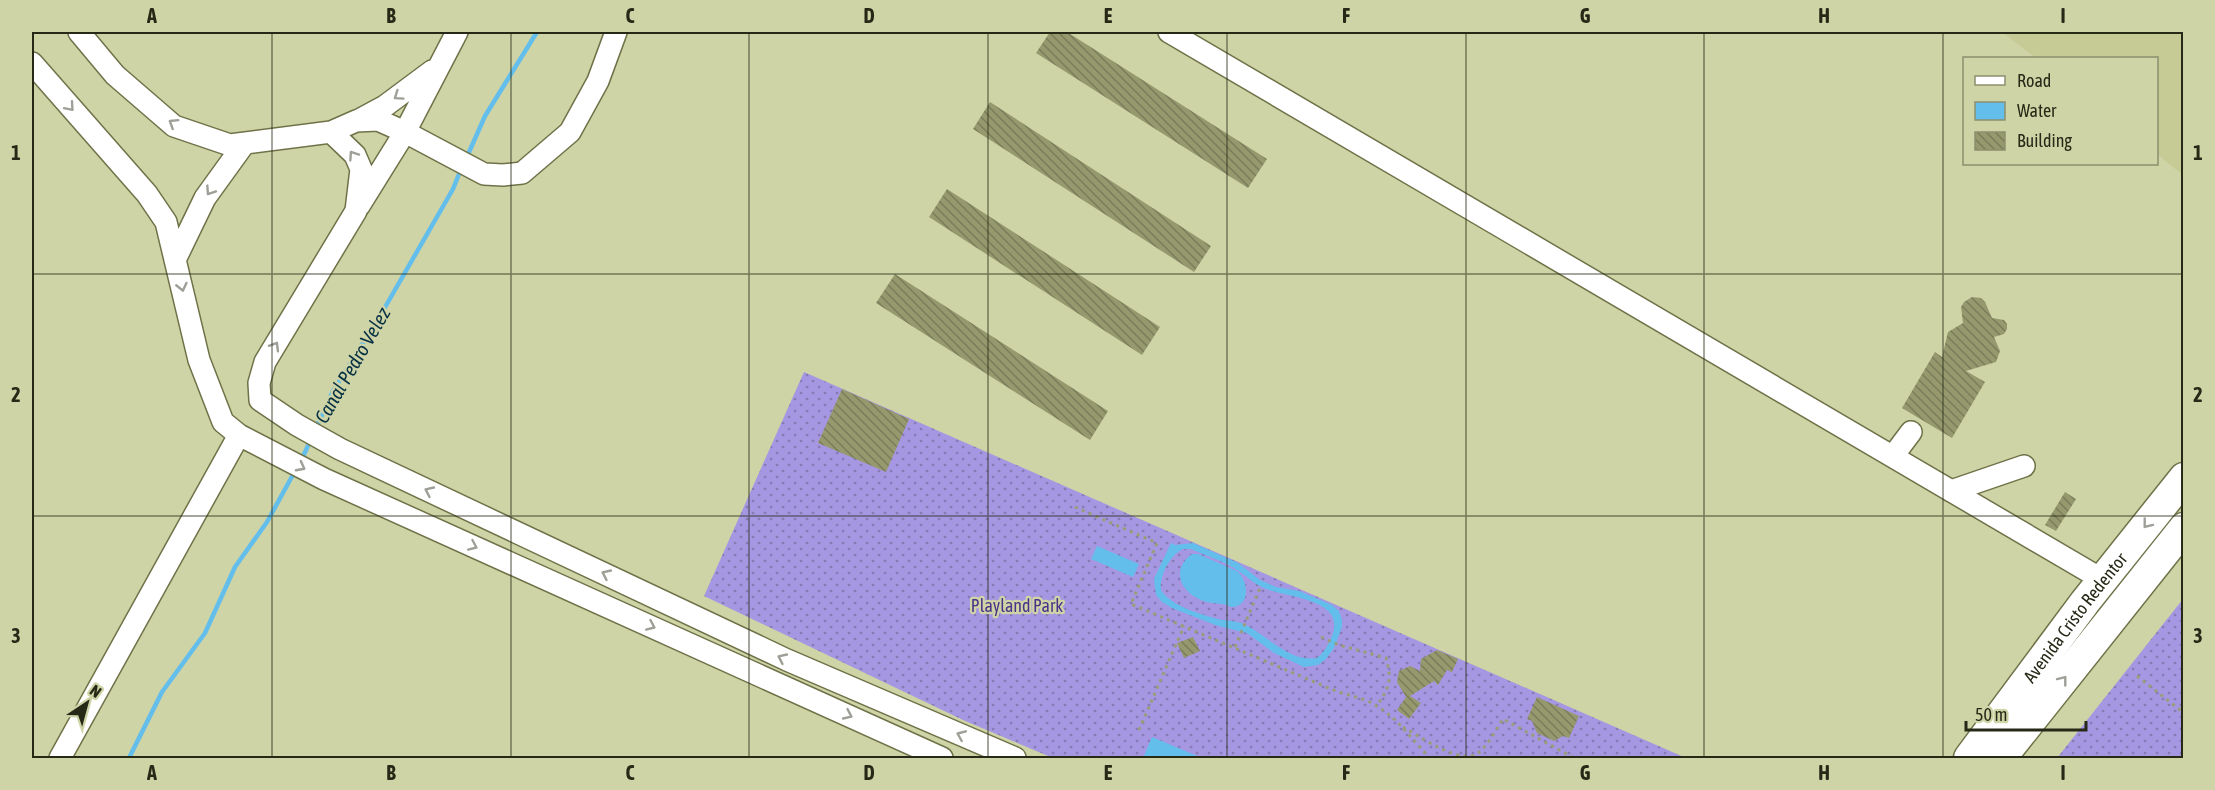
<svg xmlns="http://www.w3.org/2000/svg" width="2215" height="790" font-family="'Asap Condensed',sans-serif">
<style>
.built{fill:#c6cb95}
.grass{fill:url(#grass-dots)}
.water{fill:#63beeb;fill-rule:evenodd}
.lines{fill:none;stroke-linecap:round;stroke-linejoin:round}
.stream{stroke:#63beeb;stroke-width:4.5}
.building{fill:url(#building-back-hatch)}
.minor-casing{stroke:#6f7248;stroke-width:24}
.highway-casing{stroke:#6f7248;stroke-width:33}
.path{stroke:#999d78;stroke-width:3;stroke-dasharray:3 4.5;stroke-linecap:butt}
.minor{stroke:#fff;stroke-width:21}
.highway{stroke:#fff;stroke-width:30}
.oneway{stroke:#9e9f97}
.grid{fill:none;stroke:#272917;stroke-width:1.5;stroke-opacity:0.55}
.labels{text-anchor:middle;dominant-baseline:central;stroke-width:4.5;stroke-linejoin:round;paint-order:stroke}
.park-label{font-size:18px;fill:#4b3289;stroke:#cfd4a6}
.street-label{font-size:18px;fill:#272917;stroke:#cfd4a6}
.water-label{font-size:20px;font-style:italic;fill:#063043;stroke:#cfd4a6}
.neatline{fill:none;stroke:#272917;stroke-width:2}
.grid-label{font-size:20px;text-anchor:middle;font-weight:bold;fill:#272917}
</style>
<defs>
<pattern id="grass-dots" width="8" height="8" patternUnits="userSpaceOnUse" patternTransform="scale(1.5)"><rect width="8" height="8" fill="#a697e2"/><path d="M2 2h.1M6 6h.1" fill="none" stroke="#877bb6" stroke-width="1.8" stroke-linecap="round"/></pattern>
<pattern id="building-back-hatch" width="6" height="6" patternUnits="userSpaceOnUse" patternTransform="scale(1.5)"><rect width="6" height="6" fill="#95996d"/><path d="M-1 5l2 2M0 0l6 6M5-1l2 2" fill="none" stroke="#7a7d59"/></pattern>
</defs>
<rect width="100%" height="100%" fill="#cfd4a6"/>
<path class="built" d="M2002,32h181v143l-26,-21 -1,-96h-120z"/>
<path class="grass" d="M804,372l882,386h-633l-90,-38 -259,-124z
M2183,599v159h-126z"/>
<path class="water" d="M1171,543l4,2 18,-2 45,20 22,17 16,7 23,4 33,14 7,6 3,9v7l-8,21 -8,11 -8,6 -14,2 -30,-14 -27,-20 -29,-7 -46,-18 -10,-6 -6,-7 -2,-16zM1183,549h8c15,7 33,12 46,21 10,6 16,13 27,18 21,10 83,10 68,48 -4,9 -7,16 -15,22 -29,5 -51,-25 -76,-35 -9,-3 -18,-2 -27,-5 -17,-5 -44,-13 -53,-28 -2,-14 9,-35 22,-41z
M1097,546l42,18 -6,13 -42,-18z
M1192,554h6l39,17c12,10 14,36 -6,36 -7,-4 -11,-3 -18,-4 -15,-1 -33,-13 -33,-29 0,-8 5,-15 12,-20z
M1152,737l50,21h-59z"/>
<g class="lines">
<path class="stream" d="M466,159l19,-43 52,-84
M316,428l17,-37 47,-75 73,-127 8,-20
M301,461l10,-22
M129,758l33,-66 43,-59 30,-66 32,-45 28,-51"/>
</g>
<path class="building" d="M1050,32h17l200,127 -19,29 -212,-135z
M990,102l221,144 -17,26 -221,-143z
M947,189l213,138 -18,28 -213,-138z
M895,274l213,137 -18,29 -214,-137z
M1972,297l9,1 4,4 7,16 12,2 3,4v5l-3,5 -10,3 6,14 -4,11 -30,9 19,11 -33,56 -50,-30 33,-56 7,5 6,-25 15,-9 -2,-16 3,-5z
M842,389l67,30 -23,53 -68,-29z
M2065,492l11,7 -20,32 -11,-6z
M1193,637l7,14 -16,7 -7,-15z
M1437,650l21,9 -6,13 -5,-2 -9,15 -4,-4 -24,15 11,7 -12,16 -12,-9 9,-13 -9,-15 2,-11 11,-5 10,5 1,-12z
M1537,697l42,19 -10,22 -6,-2 -9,5 -17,-8 -5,-12 -5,-2z"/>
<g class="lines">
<defs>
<path id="minor" d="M79,32l36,43 59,51 56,19 101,-13 24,23 6,14 -5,42 -91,151 -6,21 1,17 37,25 43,24 447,211 228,98
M1169,32l934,548
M32,63l115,131 19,28 33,138 24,62 16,13 85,44 618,279
M359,120l26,-14 47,-35
M331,132l25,-11 22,-1 27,12 79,42 19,1 19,-2 48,-41 28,-51 18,-49
M359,206l46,-74 52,-100
M175,260l30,-62 39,-54
M1893,456l18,-24
M1951,491l73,-25
M60,758l179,-323"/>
<g id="highway">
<path id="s1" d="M1969,758l116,-156 99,-124"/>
<path d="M2001,758l183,-230"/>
</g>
</defs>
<use href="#minor" class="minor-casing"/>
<use href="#highway" class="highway-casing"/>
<path class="path" d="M1075,507l82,36 -26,61 200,85c14,6 31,8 44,16 22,12 38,36 55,53
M1321,637l18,8 47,13c6,22 4,29 -9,47
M1235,647l25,-59
M2137,676l47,37
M1403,727c16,9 58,39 75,26 10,-7 18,-24 25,-34l71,39
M1139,730l45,-104"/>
<use href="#minor" class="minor"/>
<use href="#highway" class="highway"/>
</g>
<defs><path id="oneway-chevron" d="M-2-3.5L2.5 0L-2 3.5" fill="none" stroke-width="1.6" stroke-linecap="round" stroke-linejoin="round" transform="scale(1.5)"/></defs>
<g class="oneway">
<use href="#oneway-chevron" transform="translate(398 96) rotate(145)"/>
<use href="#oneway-chevron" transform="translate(70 107) rotate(49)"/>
<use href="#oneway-chevron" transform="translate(173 123) rotate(-148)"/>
<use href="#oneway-chevron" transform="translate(353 155) rotate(-124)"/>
<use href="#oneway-chevron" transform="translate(210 191) rotate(124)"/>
<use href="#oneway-chevron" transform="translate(182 287) rotate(77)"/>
<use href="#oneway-chevron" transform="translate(275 346) rotate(-59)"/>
<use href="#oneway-chevron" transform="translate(301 467) rotate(28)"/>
<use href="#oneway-chevron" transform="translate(429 491) rotate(-155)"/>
<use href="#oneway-chevron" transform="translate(2147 524) rotate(128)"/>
<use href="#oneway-chevron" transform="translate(473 546) rotate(24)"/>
<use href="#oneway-chevron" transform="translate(606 574) rotate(-155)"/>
<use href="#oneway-chevron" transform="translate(651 626) rotate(24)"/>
<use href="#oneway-chevron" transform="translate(782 658) rotate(-155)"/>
<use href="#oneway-chevron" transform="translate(2063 680) rotate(-52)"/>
<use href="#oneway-chevron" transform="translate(848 715) rotate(25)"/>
<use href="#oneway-chevron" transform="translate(961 735) rotate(-157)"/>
</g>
<path class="grid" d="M272,32v726M511,32v726M749,32v726M988,32v726M1227,32v726M1466,32v726M1704,32v726M1943,32v726M32,274h2152M32,516h2152"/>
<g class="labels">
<g class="park-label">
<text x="1017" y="605">Playland Park</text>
</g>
<g class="street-label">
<text stroke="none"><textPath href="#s1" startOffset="176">Avenida Cristo Redentor</textPath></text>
</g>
<g class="water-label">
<text transform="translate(352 365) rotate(-60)">Canal Pedro Velez</text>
</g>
</g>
<rect width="2215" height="790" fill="none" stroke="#cfd4a6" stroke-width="66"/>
<rect x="1963" y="57" width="195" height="108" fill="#cfd4a6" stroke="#8c906d" stroke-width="1.5"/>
<rect x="1975" y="76" width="30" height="9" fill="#ffffff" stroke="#8c906d" stroke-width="1.5"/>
<text x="2017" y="87" font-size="18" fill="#272917">Road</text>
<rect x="1975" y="102" width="30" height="18" fill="#63beeb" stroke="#8c906d" stroke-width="1.5"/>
<text x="2017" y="117" font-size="18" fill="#272917">Water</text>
<rect x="1975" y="132" width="30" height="18" fill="url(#building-back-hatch)" stroke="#8c906d" stroke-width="1.5"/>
<text x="2017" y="147" font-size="18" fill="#272917">Building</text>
<g transform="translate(87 703) rotate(36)" stroke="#cfd4a6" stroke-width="4.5" paint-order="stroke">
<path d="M0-4.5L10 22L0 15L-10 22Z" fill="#272917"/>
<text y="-9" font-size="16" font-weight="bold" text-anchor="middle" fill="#272917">N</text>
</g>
<path d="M1966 721v9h120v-9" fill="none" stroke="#272917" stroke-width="3"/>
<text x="1975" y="721" font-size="18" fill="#272917" stroke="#cfd4a6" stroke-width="4.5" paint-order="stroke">50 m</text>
<rect x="33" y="33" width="2149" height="724" class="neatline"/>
<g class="grid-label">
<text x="152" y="23">A</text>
<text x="391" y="23">B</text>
<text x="630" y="23">C</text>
<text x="869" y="23">D</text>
<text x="1108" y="23">E</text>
<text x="1346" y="23">F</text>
<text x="1585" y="23">G</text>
<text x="1824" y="23">H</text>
<text x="2063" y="23">I</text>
<text x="16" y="160">1</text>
<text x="2198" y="160">1</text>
<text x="16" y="402">2</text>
<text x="2198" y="402">2</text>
<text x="16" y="643">3</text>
<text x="2198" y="643">3</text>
<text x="152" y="780">A</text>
<text x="391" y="780">B</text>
<text x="630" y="780">C</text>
<text x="869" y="780">D</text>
<text x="1108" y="780">E</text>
<text x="1346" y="780">F</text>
<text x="1585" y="780">G</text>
<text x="1824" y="780">H</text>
<text x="2063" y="780">I</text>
</g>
</svg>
